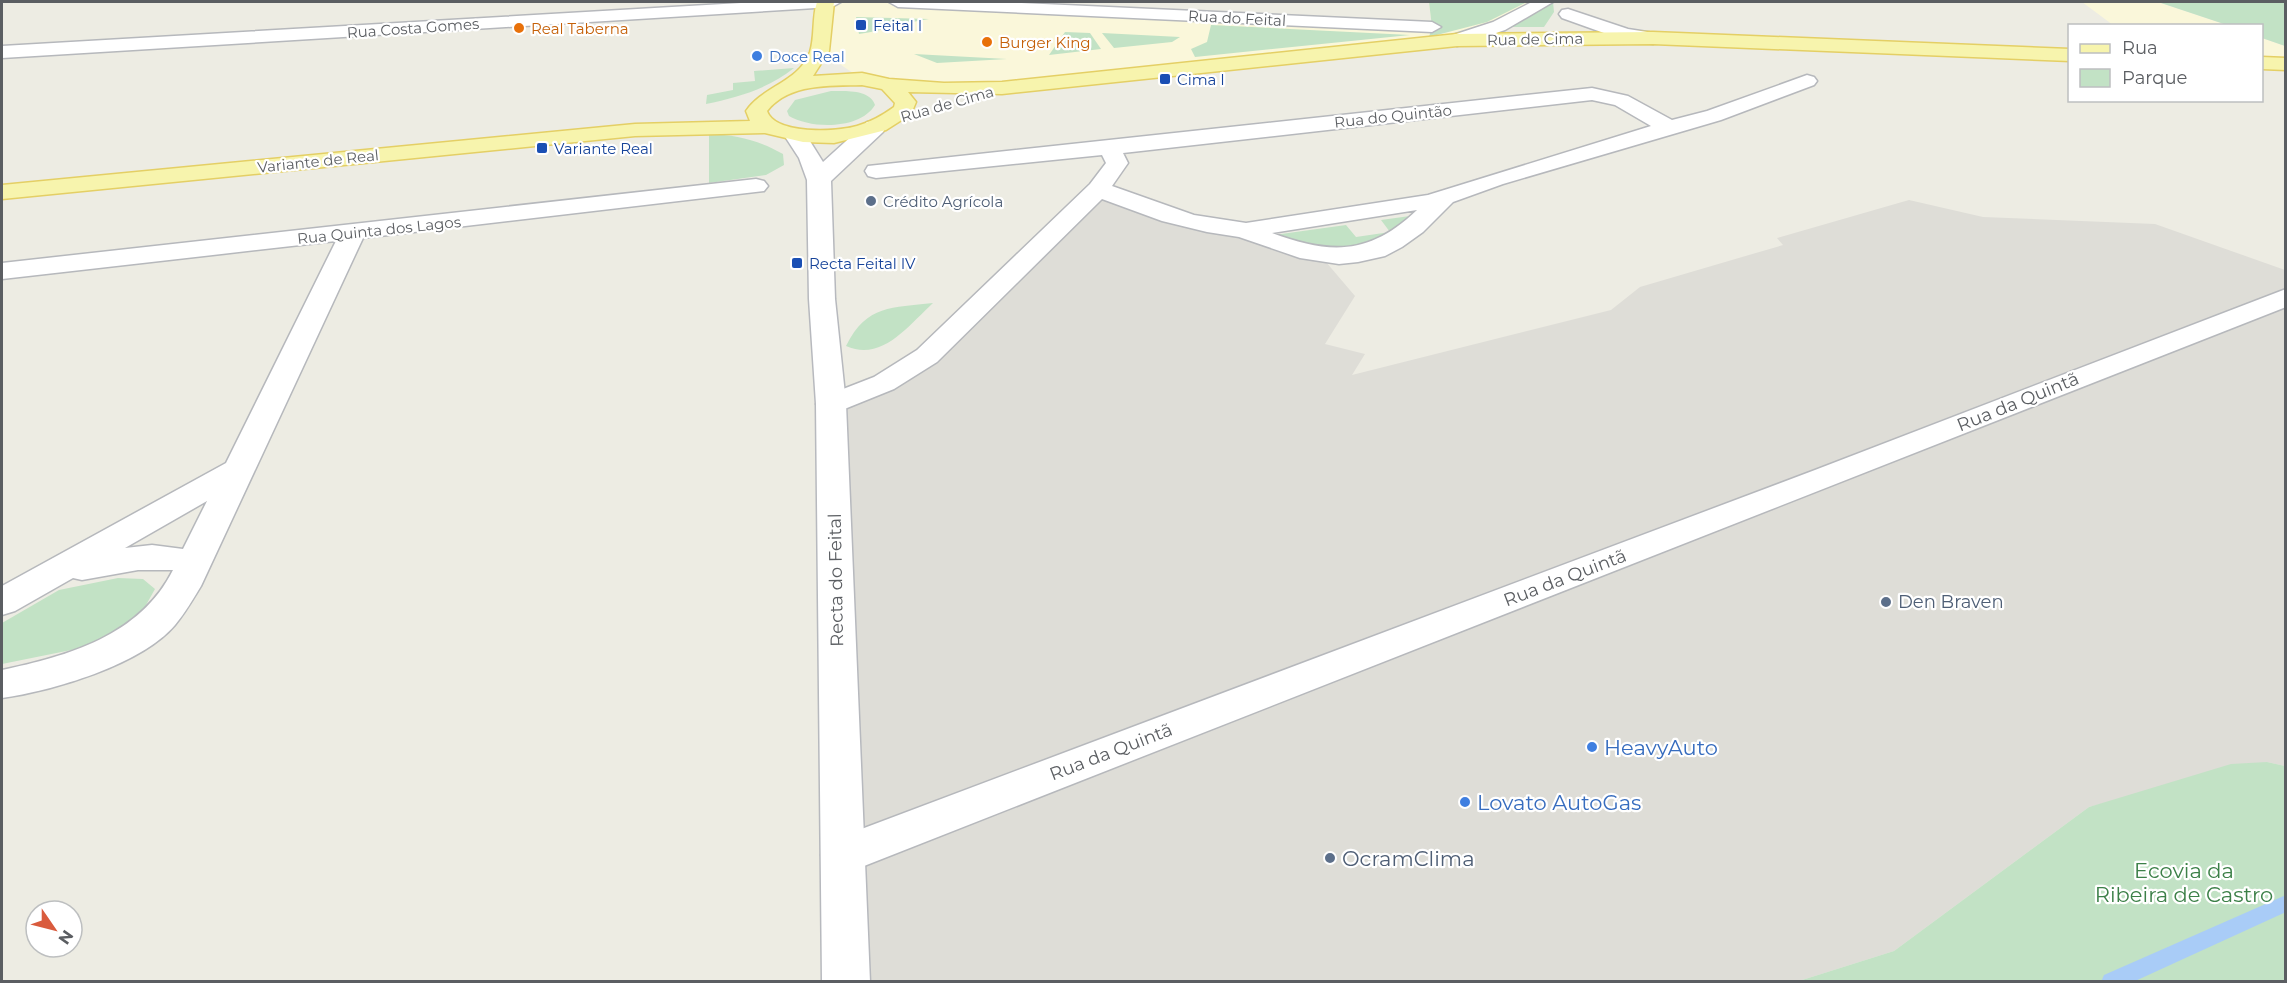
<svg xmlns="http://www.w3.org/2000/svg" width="2287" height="983" font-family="Montserrat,sans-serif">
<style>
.commercial{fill:#faf7da}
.industrial{fill:#deddd7}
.green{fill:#c2e2c5}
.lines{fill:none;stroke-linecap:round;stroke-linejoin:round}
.stream{fill:#a9ccf7;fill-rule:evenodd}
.street-casing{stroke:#b6b8bc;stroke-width:3}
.secondary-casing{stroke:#b7b9be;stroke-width:3}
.primary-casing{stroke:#e4cf65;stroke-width:3}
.street{fill:#fff;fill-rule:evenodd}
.secondary{fill:#fff;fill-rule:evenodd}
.primary{fill:#f7f4ad;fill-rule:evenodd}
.transit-dot{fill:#1a4fb4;stroke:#fff;stroke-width:2}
.food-dot{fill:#e8710a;stroke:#fff;stroke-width:2}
.shop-dot{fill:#3f7fe0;stroke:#fff;stroke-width:2}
.service-dot{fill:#5c6f8a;stroke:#fff;stroke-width:2}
.labels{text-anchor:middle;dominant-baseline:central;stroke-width:4.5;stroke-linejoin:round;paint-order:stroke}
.far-street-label{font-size:15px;fill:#5b5e62;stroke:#fff}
.far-transit-label{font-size:15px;fill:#164399;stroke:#fff;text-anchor:start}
.far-food-label{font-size:15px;fill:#c56008;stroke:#fff;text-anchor:start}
.far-shop-label{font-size:15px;fill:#366cbe;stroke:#fff;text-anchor:start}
.far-service-label{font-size:15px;fill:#4e5e75;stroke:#fff;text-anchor:start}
.street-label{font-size:18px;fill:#5b5e62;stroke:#fff}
.service-label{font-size:18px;fill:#4e5e75;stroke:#fff;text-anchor:start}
.near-shop-label{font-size:21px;fill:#366cbe;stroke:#fff;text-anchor:start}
.near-service-label{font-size:21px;fill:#4e5e75;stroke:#fff;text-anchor:start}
.near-park-label{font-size:21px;fill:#3c8048;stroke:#fff}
</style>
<rect width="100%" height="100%" fill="#edece3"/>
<path class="commercial" d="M824,2h74l534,25 -3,-25h115l-57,29 -485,57 -140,-9 -21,-14 -20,-19 -1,-20z
M2082,2h76l69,23h-114z
M2262,38l23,8v18l-23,-1z"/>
<path class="industrial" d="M1098,189l222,66 35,41 -30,48 40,10 -13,21 259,-65 29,-23 143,-42 -6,-7 132,-38 74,17 172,7 130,46v496l-18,-4 -178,45 -195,144 -95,30h-953l-15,-577 53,-21z"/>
<path class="green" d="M1429,2h98l-40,20 -58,15 3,-10z
M1553,2l1,10 -10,15h-32z
M2158,2h127v44l-23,-8v-12l-35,-1z
M856,17l73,2c-24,3 -45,12 -70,15l-1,-5 8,-1 -1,-7h-8z
M1211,25l199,10 -215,22 -4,-8 16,-7z
M1065,32l25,1 11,16 -52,6z
M1102,33l78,4 -8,5 -58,6z
M914,54l93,5 -70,4z
M794,68c-26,21 -56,29 -88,36l1,-9 26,-5v-7l22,-2 -1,-10z
M831,91c14,0 39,-2 44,14 -15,25 -64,24 -86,11l-2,-5 8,-11z
M709,134c28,1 49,6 74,20l1,11 -18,10 -57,8z
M1410,216c-49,46 -77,38 -136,19l72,-10 10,12 34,-5 -9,-12z
M933,303c-25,23 -51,59 -87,43 21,-42 46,-38 87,-43z
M118,578l25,1 12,10 -14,25 -45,31 -94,19v-41l57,-33z
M2267,762l18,4v215h-486l95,-30 195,-144 142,-43z"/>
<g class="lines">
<path class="stream" d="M2286,895v17l-153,70h-32l3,-7z"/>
<defs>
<path id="street" d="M758,2h83l-9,5 -830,51v-12z
M889,2h111l432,20 9,5 -9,5 -534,-25z
M1532,2h21l-48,28 -48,16 -9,-6 2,-4 43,-14z
M1568,9l60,20 32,5 2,4 -9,6 -35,-6 -56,-20 -3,-4 3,-4z
M1807,75l7,2 3,4 -3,4 -93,35 -218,64 -50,18 -30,30 -21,15 -17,9 -27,6 -19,2 -39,-6 -61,-21 -32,-5 -45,-11 -60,-22 -165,163 -43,27 -52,21 -11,3 -11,-3 -4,-6 4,-6 54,-21 43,-27 173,-166 16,-21 -4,-8 -226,23 -8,-2 -3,-5 3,-5 724,-78 36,8 44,24 35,-9zM1592,100l23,5 36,21 -223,69 -182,28 -52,-8 -82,-29 16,-23 -5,-10zM1417,210c-47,45 -86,45 -145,23z
M756,179l8,2 4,5 -4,5 -401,47 -162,348c-8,13 -16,27 -26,39 -34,40 -123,66 -173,73v-28c66,-14 138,-34 171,-100h-35l-56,10 -9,-2 -58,33 -13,4v-29l224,-123 110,-222 -334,38v-16zM207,501l-24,48 -31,-4 -27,3z
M2286,289v18l-1427,561 -16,6 -16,-6 -6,-13 6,-13 988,-372z"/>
<path id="secondary" d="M875,121l8,1 3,5 -3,5 -52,49 4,118 11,105 24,578h-48l-6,-578 -7,-105 -2,-119 -8,-22 -15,-23 3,-5h16l20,32 44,-40z"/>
<path id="primary" d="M817,2h17l-5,49 -16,25 49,-3 27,6 55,4 58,-1 455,-48 196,-2 417,17v12l-417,-17 -196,2 -455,48 -94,-2 8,10 -5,12 -25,16 -52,13 -31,-1 -38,-9 -130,3 -633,63v-14l633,-61 115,-3 -4,-10c17,-25 53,-29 64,-59 5,-16 2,-34 7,-50zM862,85l20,4 13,14 -1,4c-11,8 -23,15 -37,19 -20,6 -82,9 -90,-15 22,-28 62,-25 95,-26z
M2262,57l24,1v12l-24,-1z"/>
</defs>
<use href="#street" class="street-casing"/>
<use href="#secondary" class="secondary-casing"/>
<use href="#primary" class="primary-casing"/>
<use href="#street" class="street"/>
<use href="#secondary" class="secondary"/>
<use href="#primary" class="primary"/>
</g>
<g class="transit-dot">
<rect x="855" y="19" width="12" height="12" rx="3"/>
<rect x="1159" y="73" width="12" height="12" rx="3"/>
<rect x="536" y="142" width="12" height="12" rx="3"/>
<rect x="791" y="257" width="12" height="12" rx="3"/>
</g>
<g class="food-dot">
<circle cx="519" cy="28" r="6"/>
<circle cx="987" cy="42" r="6"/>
</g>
<g class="shop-dot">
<circle cx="757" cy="56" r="6"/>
<circle cx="1592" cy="747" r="6"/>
<circle cx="1465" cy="802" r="6"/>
</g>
<g class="service-dot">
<circle cx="871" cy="201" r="6"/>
<circle cx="1886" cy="602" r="6"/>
<circle cx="1330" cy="858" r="6"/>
</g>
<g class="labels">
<g class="far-street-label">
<text transform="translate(1237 18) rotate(3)">Rua do Feital</text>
<text transform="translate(413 28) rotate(-4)">Rua Costa Gomes</text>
<text transform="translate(1535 39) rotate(-1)">Rua de Cima</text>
<text transform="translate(947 104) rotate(-16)">Rua de Cima</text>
<text transform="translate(1393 116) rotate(-6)">Rua do Quintão</text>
<text transform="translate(318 161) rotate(-6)">Variante de Real</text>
<text transform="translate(379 230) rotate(-6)">Rua Quinta dos Lagos</text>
</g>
<g class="far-transit-label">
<text x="873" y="25">Feital I</text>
<text x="1177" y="79">Cima I</text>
<text x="554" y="148">Variante Real</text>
<text x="809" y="263">Recta Feital IV</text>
</g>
<g class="far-food-label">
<text x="531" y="28">Real Taberna</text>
<text x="999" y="42">Burger King</text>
</g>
<g class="far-shop-label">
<text x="769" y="56">Doce Real</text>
</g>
<g class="far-service-label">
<text x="883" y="201">Crédito Agrícola</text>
</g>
<g class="street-label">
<text transform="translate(2018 402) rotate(-22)">Rua da Quintã</text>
<text transform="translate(1565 578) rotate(-21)">Rua da Quintã</text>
<text transform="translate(836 580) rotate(-91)">Recta do Feital</text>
<text transform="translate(1111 752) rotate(-21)">Rua da Quintã</text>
</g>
<g class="service-label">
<text x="1898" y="602">Den Braven</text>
</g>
<g class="near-shop-label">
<text x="1604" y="747">HeavyAuto</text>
<text x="1477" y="802">Lovato AutoGas</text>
</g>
<g class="near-service-label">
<text x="1342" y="858">OcramClima</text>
</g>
<g class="near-park-label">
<text x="2184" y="870">Ecovia da<tspan x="2184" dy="24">Ribeira de Castro</tspan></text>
</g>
</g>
<rect width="2287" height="983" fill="none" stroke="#5b5e62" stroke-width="6"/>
<rect x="2068" y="24" width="195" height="78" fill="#ffffff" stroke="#bdbfc0" stroke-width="1.5"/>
<rect x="2080" y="44" width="30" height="9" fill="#f7f4ad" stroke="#bdbfc0" stroke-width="1.5"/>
<text x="2122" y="54" font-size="18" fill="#5b5e62">Rua</text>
<rect x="2080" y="69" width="30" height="18" fill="#c2e2c5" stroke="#bdbfc0" stroke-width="1.5"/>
<text x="2122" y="84" font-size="18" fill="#5b5e62">Parque</text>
<g transform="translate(54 929) rotate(125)"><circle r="28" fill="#ffffff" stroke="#bdbfc0" stroke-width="1.5"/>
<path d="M0-4.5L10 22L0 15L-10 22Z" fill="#d95b3d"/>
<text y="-9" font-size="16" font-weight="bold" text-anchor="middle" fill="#5b5e62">N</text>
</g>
</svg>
